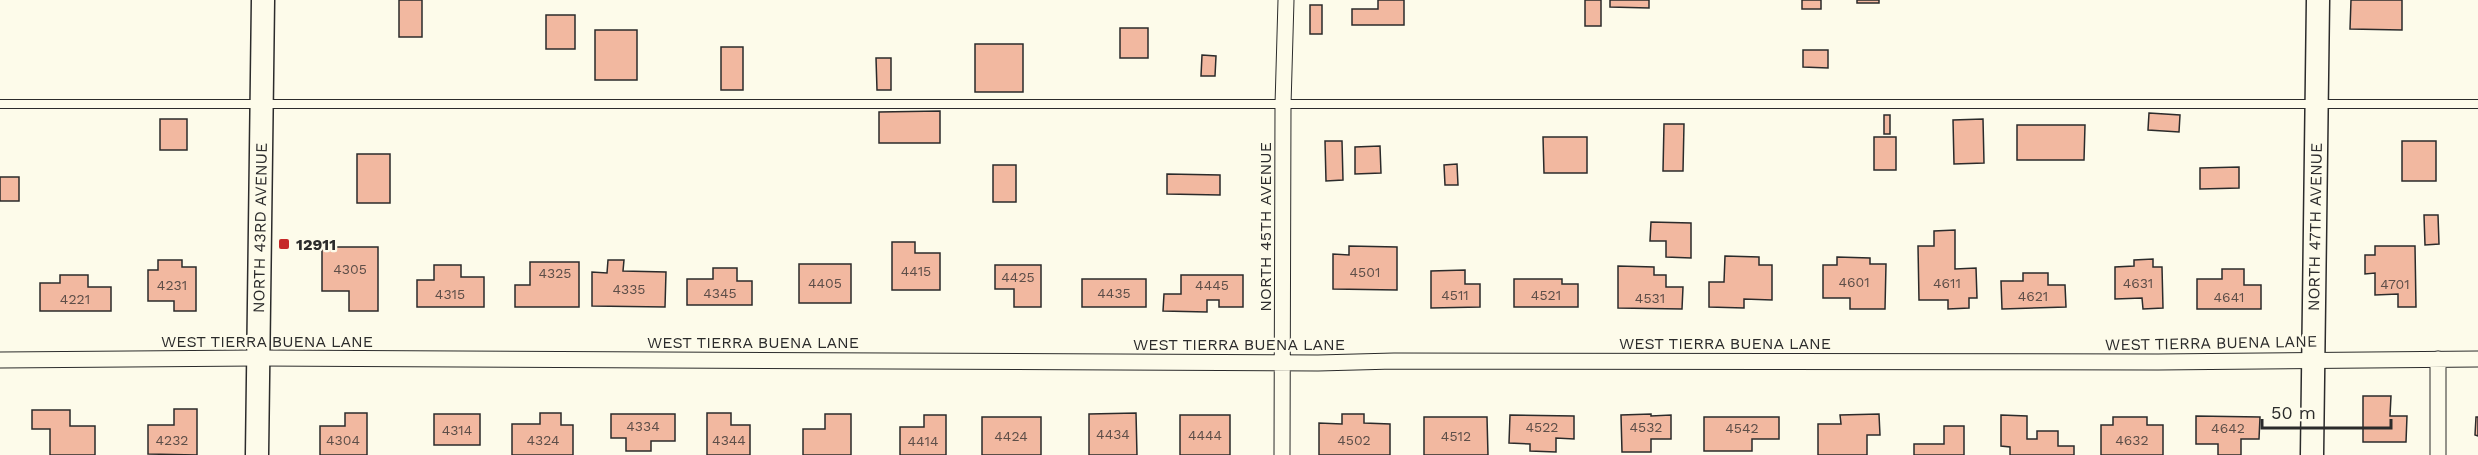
<svg xmlns="http://www.w3.org/2000/svg" width="2478" height="455" font-family="'Work Sans',sans-serif">
<style>
.building{fill:#f2b8a0;stroke:#2b2b2b;stroke-width:1.5}
.lines{fill:none;stroke-linecap:round;stroke-linejoin:round}
.lane-casing{stroke:#2b2b2b;stroke-width:10}
.street-casing{stroke:#2b2b2b;stroke-width:17}
.secondary-casing{stroke:#2b2b2b;stroke-width:25}
.lane{stroke:#fdfbea;stroke-width:8}
.street{stroke:#fdfbea;stroke-width:15}
.secondary{stroke:#fdfbea;stroke-width:22}
.poi-dot{fill:#c62828;stroke:#fdfbea;stroke-width:2}
.labels{text-anchor:middle;dominant-baseline:central;stroke-width:4.5;stroke-linejoin:round;paint-order:stroke}
.number-label{font-size:14px;fill:#5d4e48}
.street-label{font-size:16px;fill:#2b2b2b;stroke:#fdfbea}
.poi-label{font-size:16px;font-weight:bold;fill:#2b2b2b;stroke:#fdfbea;text-anchor:start}
</style>
<rect width="100%" height="100%" fill="#fdfbea"/>
<path class="building" d="M399,0h23v37h-23z
M1378,0h26v25h-52v-16h26z
M1585,0h16v26h-16z
M1610,0h39v8l-39,-1z
M1802,0h19v9h-19z
M1857,0h22v3h-22z
M2351,0h51v30l-52,-1z
M1310,5h12v29h-12z
M546,15h29v34h-29z
M1120,28h28v30h-28z
M595,30h42v50h-42z
M975,44h48v48h-48z
M721,47h22v43h-22z
M1803,50h25v18l-25,-1z
M1202,55l14,1 -1,20h-14z
M876,58h15v32h-14z
M940,111v32h-61v-31z
M2149,113l31,2 -1,17 -31,-2z
M1884,115h6v19h-6z
M160,119h27v31h-27z
M1983,119l1,44 -30,1 -1,-44z
M1664,124h20l-1,47h-20z
M2017,125h68l-1,35h-67z
M1543,137h44v36h-43z
M1874,137h22v33h-22z
M1325,141h17l1,39 -17,1z
M2402,141h34v40h-34z
M1380,146l1,27 -26,1v-27z
M357,154h33v49h-33z
M1457,164l1,21h-13l-1,-20z
M993,165h23v37h-23z
M2239,167v21l-39,1v-21z
M1167,174l53,1v20l-53,-1z
M0,177h19v24h-19z
M2424,215h14l1,29 -14,1z
M1651,222l40,1v35l-25,-1v-16h-16z
M1955,230v39l21,-1 1,30h-8v10l-21,1v-9h-29l-1,-54h16v-15z
M892,242h23v11h25v37h-48z
M1349,246l48,1v43l-64,-1v-35l16,1z
M2375,246h40l1,61h-18v-13l-23,1v-22l-10,1v-19h10z
M322,247h56v64h-29v-20h-27z
M1725,256l34,1v8h13v35l-28,-1v9l-35,-1v-25h15z
M1837,257l33,1v6h16l-1,45h-35v-11h-27v-33h14z
M2153,259v8h9l1,41 -20,1 -1,-11 -27,1v-32l19,-1v-6z
M158,260h24v7h14v44h-22v-10h-26v-31h10z
M608,260h16l-1,11 43,1 -1,35 -73,-1v-34l15,1z
M530,262h49v45h-64v-22h15z
M799,264h52v39h-52z
M434,265h27v12h23v30h-67v-27h17z
M995,265h46v42h-27v-18h-19z
M1618,266l36,1v8h12v12h17l-1,22 -64,-1z
M713,268h24v13h15v24h-65v-26h26z
M2222,269h22v16h17v24h-64v-30h25z
M1465,270v14h15v23l-49,1v-37z
M2023,273h25v12h17l1,22 -64,2 -1,-28h22z
M60,275h28v12h23v24h-71v-28h20z
M1181,275h62v32h-24v-7h-12v12l-44,-1 1,-17h17z
M1082,279h64v28h-64z
M1514,279h48v5h16v23h-64z
M2363,396h28l-1,20h17l-1,26h-43z
M174,409h23v46l-49,-1v-29h26z
M32,410h38v16h25v29h-45v-26h-18z
M345,413h22v42h-47v-29h25z
M540,413h21v12h12v30h-61v-31h28z
M707,413h24v12h19v30h-43z
M1136,413l1,42h-48v-41z
M434,414h46v31h-46z
M611,414h64v27h-24v10h-25v-13h-15z
M825,414h26v41h-48v-26h22z
M1342,414h22v9l26,1v31h-71v-32l23,1z
M1651,414v2l20,-1v24h-20v13h-29l-1,-37z
M1879,414l1,21h-13v20h-49v-31h23l-1,-9z
M924,415h22v40h-46v-28h24z
M1180,415h50v40h-50z
M1510,415l64,1v23l-18,-1v14l-26,-1v-7l-21,-1z
M2001,415l26,1v23h10v-8h21v15h16v9h-64v-8l-9,-1z
M2196,416l64,1 -1,22h-18v16h-23v-11h-22z
M982,417h59v38h-59z
M1424,417h63l1,38h-64z
M1704,417h75v22h-27v12h-48z
M2113,417h34v8h16v30h-62v-30h12z
M2476,417h2v19l-3,-1z
M1944,426h20v29h-50v-11h30z"/>
<g class="lines">
<defs>
<path id="lane" d="M0,104h2478"/>
<path id="street" d="M2438,359v96
M0,360l258,-2 1060,5 76,-2 764,1 320,-3
M1282,455l1,-350 3,-105"/>
<path id="secondary" d="M257,455l6,-455
M2312,455l6,-455"/>
</defs>
<use href="#lane" class="lane-casing"/>
<use href="#street" class="street-casing"/>
<use href="#secondary" class="secondary-casing"/>
<use href="#lane" class="lane"/>
<use href="#street" class="street"/>
<use href="#secondary" class="secondary"/>
</g>
<rect class="poi-dot" x="278" y="238" width="12" height="12" rx="3"/>
<g class="labels">
<g class="number-label">
<text x="350" y="269">4305</text>
<text x="916" y="271">4415</text>
<text x="1365" y="272">4501</text>
<text x="555" y="273">4325</text>
<text x="1018" y="277">4425</text>
<text x="1854" y="282">4601</text>
<text x="825" y="283">4405</text>
<text x="1947" y="283">4611</text>
<text x="2138" y="283">4631</text>
<text x="2395" y="284">4701</text>
<text x="172" y="285">4231</text>
<text x="1212" y="285">4445</text>
<text x="629" y="289">4335</text>
<text x="720" y="293">4345</text>
<text x="1114" y="293">4435</text>
<text x="450" y="294">4315</text>
<text x="1455" y="295">4511</text>
<text x="1546" y="295">4521</text>
<text x="2033" y="296">4621</text>
<text x="2229" y="297">4641</text>
<text x="1650" y="298">4531</text>
<text x="75" y="299">4221</text>
<text x="643" y="426">4334</text>
<text x="1542" y="427">4522</text>
<text x="1646" y="427">4532</text>
<text x="1742" y="428">4542</text>
<text x="2228" y="428">4642</text>
<text x="457" y="430">4314</text>
<text x="1113" y="434">4434</text>
<text x="1205" y="435">4444</text>
<text x="1011" y="436">4424</text>
<text x="1456" y="436">4512</text>
<text x="172" y="440">4232</text>
<text x="343" y="440">4304</text>
<text x="543" y="440">4324</text>
<text x="729" y="440">4344</text>
<text x="1354" y="440">4502</text>
<text x="2132" y="440">4632</text>
<text x="923" y="441">4414</text>
</g>
<g class="street-label">
<text transform="translate(1265 227) rotate(-90)">NORTH 45TH AVENUE</text>
<text transform="translate(2315 227) rotate(-89)">NORTH 47TH AVENUE</text>
<text transform="translate(260 228) rotate(-89)">NORTH 43RD AVENUE</text>
<text x="267" y="341">WEST TIERRA BUENA LANE</text>
<text x="753" y="342">WEST TIERRA BUENA LANE</text>
<text x="1725" y="343">WEST TIERRA BUENA LANE</text>
<text transform="translate(2211 343) rotate(-1)">WEST TIERRA BUENA LANE</text>
<text x="1239" y="344">WEST TIERRA BUENA LANE</text>
</g>
<g class="poi-label">
<text x="296" y="244">12911</text>
</g>
</g>
<path d="M2262 419v9h129v-9" fill="none" stroke="#2b2b2b" stroke-width="3"/>
<text x="2271" y="419" font-size="18" fill="#2b2b2b" stroke="#fdfbea" stroke-width="4.5" paint-order="stroke">50 m</text>
</svg>
